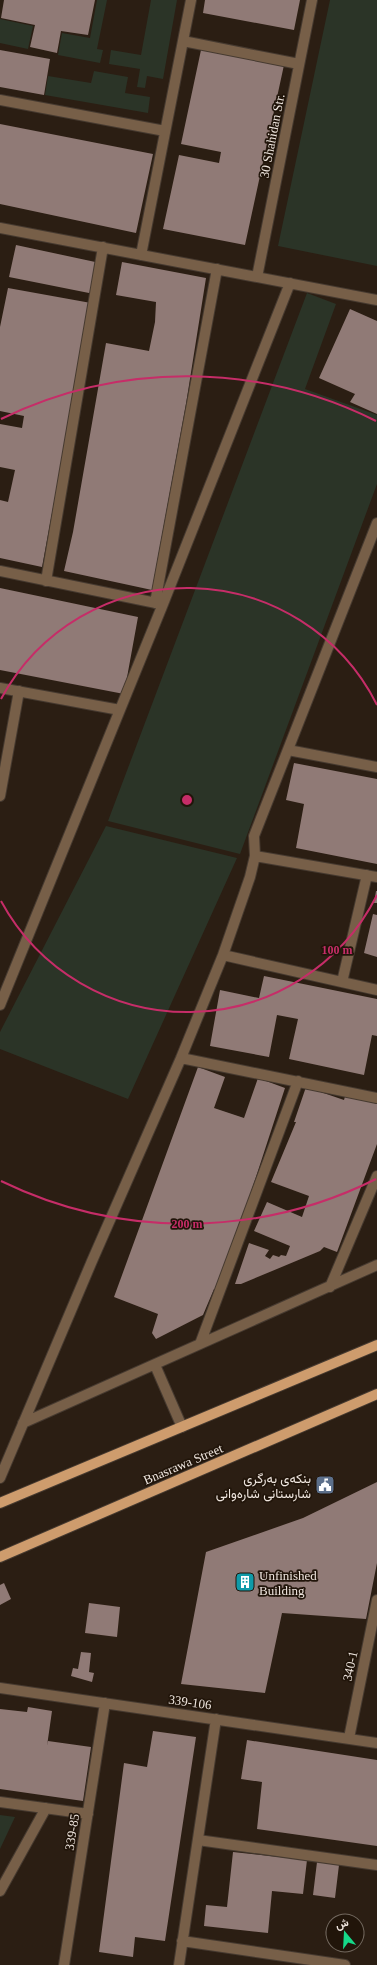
<svg xmlns="http://www.w3.org/2000/svg" width="377" height="1965" font-family="'Times New Roman',Vazirmatn,serif">
<style>
.green{fill:#2b3427}
.building{fill:#907a76}
.lines{fill:none;stroke-linecap:round;stroke-linejoin:round}
.minor-casing{stroke:#463a30;stroke-width:12}
.major-casing{stroke:#463a30;stroke-width:12}
.minor{stroke:#775f48;stroke-width:10}
.major{stroke:#ce9c6d;stroke-width:10}
.ring{fill:none;stroke:#c62d68;stroke-width:2}
.labels{text-anchor:middle;dominant-baseline:central;stroke-width:3.5;stroke-linejoin:round;paint-order:stroke}
.street-label{font-size:13px;fill:#efe6df;stroke:#21150a}
.poi-label{font-size:13px;fill:#efe6df;stroke:#21150a;text-anchor:end}
.centre{fill:#c62d68;stroke:#21150a;stroke-width:2}
.ring-label{font-size:12px;text-anchor:middle;font-weight:bold;fill:#c62d68;stroke:#21150a;stroke-width:3.5;stroke-linejoin:round;paint-order:stroke}
</style>
<rect width="100%" height="100%" fill="#2b1e13"/>
<path class="green" d="M97,0h10l-10,49 6,1 -3,13 -42,-8 4,-22 28,5z
M151,0h26l-14,79 -16,-3 -2,12 -8,-1 3,-18 -31,-5 2,-14 30,5z
M330,0h47v266l-99,-20z
M0,19l33,7 -5,23 -28,-6z
M94,71l34,6 -3,16 25,4 -2,16 -103,-18 3,-19 43,7z
M307,293l29,11 -31,85 72,26v69l-137,370 -132,-33z
M106,826l131,32 -109,241 -128,-50v-17z
M0,1815l15,2 -15,32z"/>
<path class="building" d="M4,0h91l-7,35 -27,-4 -4,22 -27,-6 5,-22 -34,-7z
M205,0h95l-6,30 -91,-17z
M0,50l50,9 -6,36 -44,-8z
M201,50l83,15 -39,180 -82,-16 16,-74 40,8 2,-11 -40,-8z
M0,124l153,30 -17,79 -136,-29z
M16,245l84,18 -6,31 -85,-17z
M122,262l84,16 -20,126 -34,186 -88,-19 9,-39 33,-189 43,8 6,-29 1,-20 -40,-7z
M8,288l83,15 -49,264 -42,-9v-58l8,2 7,-32 -15,-3v-43l22,4 2,-12 -24,-5v-84z
M350,309l27,12v93l-27,-12 5,-8 -36,-16z
M0,588l138,29 -14,77 -124,-24z
M294,763l83,16v85l-81,-16 8,-44 -18,-4z
M376,891h1v12h-3z
M373,914l4,1v42l-13,-4z
M264,976l113,23v37l-5,-1 -8,40 -75,-16 9,-40 -21,-4 -8,42 -59,-11 10,-56 39,8z
M198,1067l27,10 -11,31 30,10 14,-40 27,10 -66,202 -5,-1 -11,26 -47,24 -4,-6 6,-19 -44,-17z
M306,1087l38,13 2,-7 31,11v40l-40,108 -13,-5 -4,4 -79,33h-6l14,-41 20,7 -4,6 5,3 3,-4 6,2 2,-2 5,1 4,-10 -36,-15 13,-29 35,15 7,-21 -38,-14 25,-60h-2z
M377,1482v81l-11,56 -84,-6 -17,80 -84,-9 25,-132 97,-34z
M4,1583l7,16 -11,6v-20z
M89,1603l31,4 -3,30 -32,-4z
M81,1652l10,1 -2,19 5,1 -2,9 -21,-6 2,-8 5,1z
M28,1707l24,4 -5,35 1,-5 43,6 -8,54 -83,-12v-80l27,3z
M153,1731l43,6 -31,204 -30,-4 -2,20 -34,-5 25,-189 23,4z
M247,1740l130,20v86l-120,-17 5,-47 -21,-3z
M233,1852l74,8 -4,34 -31,-3 -4,42 -64,-7 2,-21 21,2z
M317,1862l22,3 -4,33 -22,-3z"/>
<g class="lines">
<defs>
<path id="minor" d="M183,41l116,23
M0,100l165,31
M0,228l377,72
M141,255l50,-255
M257,277l55,-277
M0,571l161,33
M46,581l57,-334
M155,603l62,-334
M0,688l120,22
M288,750l89,17
M0,796l19,-105
M255,856l122,21
M223,955l154,35
M342,982l25,-107
M0,1005l163,-401 127,-321
M181,1058l196,40
M330,1287l47,-111
M200,1344l98,-263
M155,1365l27,62
M23,1423l354,-158
M0,1478l92,-217 89,-203 42,-103 27,-78 5,-21 -1,-20 123,-313
M0,1688l377,55
M349,1738l28,-138
M0,1802l88,12
M198,1840l179,25
M0,1891l46,-83
M182,1941l163,24
M64,1965l41,-262
M179,1965l37,-246"/>
<path id="major" d="M0,1503l377,-158
M0,1557l377,-163"/>
</defs>
<use href="#minor" class="minor-casing"/>
<use href="#major" class="major-casing"/>
<use href="#minor" class="minor"/>
<use href="#major" class="major"/>
</g>
<g class="ring">
<path d="M377 895A212 212 0 0 1 1 901M1 699A212 212 0 0 1 377 705"/>
<path d="M376 1179A424 424 0 0 1 1 1181M1 419A424 424 0 0 1 376 421"/>
</g>
<defs>
<symbol id="civic-square" viewBox="-11 -11 22 22"><rect x="-9" y="-9" width="18" height="18" rx="4" fill="#5c6f8a" stroke="#21150a"/><path d="M-.6-6.5H3V-4.5H.6V-3L4-1V1h2V6H-6V1h2V-1L-.6-3ZM-1.2 2.5V6h2.4V2.5Z" fill="#fff"/></symbol>
<symbol id="building-square" viewBox="-11 -11 22 22"><rect x="-9" y="-9" width="18" height="18" rx="4" fill="#0f9aa8" stroke="#21150a"/><path d="M-4-6H4V6H1V3H-1V6H-4ZM-2.5-4.3h1.7v1.8h-1.7ZM.8-4.3h1.7v1.8H.8ZM-2.5-1h1.7V.8h-1.7ZM.8-1h1.7V.8H.8Z" fill="#fff"/></symbol>
</defs>
<g fill-rule="evenodd">
<use href="#civic-square" x="314" y="1474" width="22" height="22"/>
<use href="#building-square" x="234" y="1571" width="22" height="22"/>
</g>
<g class="labels">
<g class="street-label">
<text transform="translate(272 136) rotate(-79)">30 Shahidan Str.</text>
<text transform="translate(183 1464) rotate(-23)">Bnasrawa Street</text>
<text transform="translate(350 1666) rotate(-78)">340-1</text>
<text transform="translate(190 1702) rotate(8)">339-106</text>
<text transform="translate(72 1832) rotate(-81)">339-85</text>
</g>
<g class="poi-label">
<text x="311" y="1478">بنكەی بەرگری<tspan x="311" dy="15">شارستانی شارەوانی</tspan></text>
<text x="259" y="1575" text-anchor="start">Unfinished<tspan x="259" dy="15">Building</tspan></text>
</g>
</g>
<circle cx="187" cy="800" r="6" class="centre"/>
<g class="ring-label">
<text x="337" y="954">100 m</text>
<text x="187" y="1228">200 m</text>
</g>
<g transform="translate(345 1933) rotate(342)"><circle r="19" fill="#21150a" stroke="#73695f"/>
<path d="M0-3L7 15L0 10L-7 15Z" fill="#15d989"/>
<text y="-6" font-size="11" font-weight="bold" text-anchor="middle" fill="#efe6df">ش</text>
</g>
</svg>
